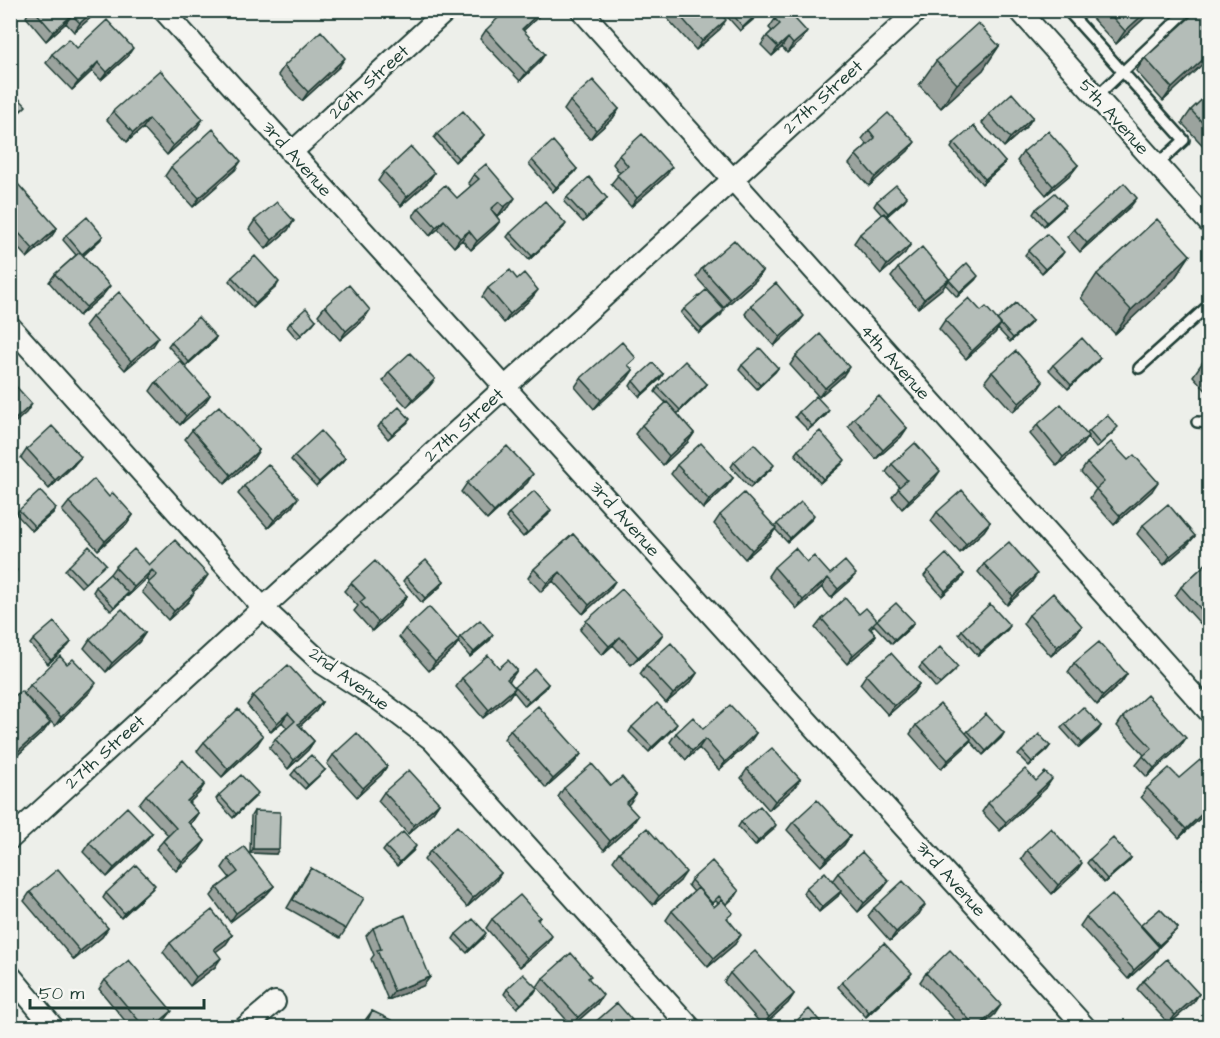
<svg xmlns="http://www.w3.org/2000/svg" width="1220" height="1038" font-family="'Architects Daughter',sans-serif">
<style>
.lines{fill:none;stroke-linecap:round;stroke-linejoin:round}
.service-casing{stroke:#1f3d34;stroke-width:14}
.minor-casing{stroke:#1f3d34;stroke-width:24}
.service{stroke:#f6f6f2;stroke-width:9}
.minor{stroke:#f6f6f2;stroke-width:20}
.wall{fill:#9ba39e;stroke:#1f3d34;stroke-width:1.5;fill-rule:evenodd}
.shaded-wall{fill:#7e8481;stroke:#1f3d34;stroke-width:1.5}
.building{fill:#b4bdb8;stroke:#1f3d34;stroke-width:1.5}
.labels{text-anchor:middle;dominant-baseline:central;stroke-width:5;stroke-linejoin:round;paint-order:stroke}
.street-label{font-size:18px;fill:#1f3d34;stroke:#f6f6f2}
</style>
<rect width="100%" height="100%" fill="#edefea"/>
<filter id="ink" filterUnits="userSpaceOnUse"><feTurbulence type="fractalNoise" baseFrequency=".0167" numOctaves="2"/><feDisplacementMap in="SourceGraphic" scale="12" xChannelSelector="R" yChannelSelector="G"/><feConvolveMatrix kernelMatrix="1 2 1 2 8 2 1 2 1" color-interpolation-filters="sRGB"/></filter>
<g filter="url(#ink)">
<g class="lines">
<defs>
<path id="service" d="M1067,10l117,130 -27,25
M1096,97l92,-87
M1139,368l71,-64
M1197,422l13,1"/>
<path id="minor" d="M163,10l923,1018
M581,10l629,703
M1019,10l191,214
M291,153l156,-143
M10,326l253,282 60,56 56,36 53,40 259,288
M10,839l908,-829
M10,975l44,53
M244,1028l31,-26"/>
</defs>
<use href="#service" class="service-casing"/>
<use href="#minor" class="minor-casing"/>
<use href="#service" class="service"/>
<use href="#minor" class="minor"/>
</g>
<path class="wall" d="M30,10h67l-2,4 -21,18 -8,-9 -20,18 -20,-24z
M320,10h10l-5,5z
M671,10h47l2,19 -24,21 -30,-33z
M724,10h38l-22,21 -17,-19z
M1092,10h61l-37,34 -27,-29z
M1209,10v48l-46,43 -27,-30 9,-13z
M539,16l-16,15 16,32 -19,18 -40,-42 6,-9z
M775,19l26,22 -14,12 -5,-6 -10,9 -11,-11 6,-9 5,-5 -3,-3z
M999,46l-16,24 -42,38 -22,-23 17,-24z
M77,48l50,9 -26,23 -9,-9 -20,19 -26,-27 6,-9z
M284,66l55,1 -37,34 -24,-26z
M1209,93v59l-27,-29 9,-13z
M570,101l49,8 -6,9 -23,21 -26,-29z
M113,111l84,17 -30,27 -24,-27 -16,14 -20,-22z
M989,114l44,3 -6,9 -23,21 -22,-24z
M869,130l39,21 -39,35 -20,-22 7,-9 11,-10 -5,-6z
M437,134l47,1 -3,4 -26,23 -21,-24z
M954,143l51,19 -3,4 -20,18 -31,-36z
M1023,152l55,13 -7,9 -25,21 -29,-34z
M619,155l47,21 -35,31 -20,-23 9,-11 -7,-9z
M532,160l45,9 -3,4 -21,19 -24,-28z
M171,167l64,3 -42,37 -28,-31z
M384,172l50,1 -6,9 -27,24 -23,-25z
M474,174l35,33 -11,9 -6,-5 8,10 -6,8 -23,21 -9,-10 -8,7 -16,-18 -8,7 -17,-20 6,-8 38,-10 14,-12 -3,-3z
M10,189l47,39 -6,9 -24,21 -17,-19z
M567,197l40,1 -3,4 -21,20 -19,-20z
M877,201h27l-17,15 18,37 -24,21 -27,-31 6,-9 22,-19 -8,-9z
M1131,206l-51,46 -13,-15 7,-8z
M1036,209h27l-19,17 -11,-12z
M255,220l33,10 -22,19 -17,-20z
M563,228l-34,32 -22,-23 3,-4z
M66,235l37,1 -3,4 -17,16 20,39 -24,21 -30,-34 6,-8 21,-19 -13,-15z
M1028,251l33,5 -19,17 -17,-18z
M1190,255l-16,24 -59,55 -34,-36 16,-24z
M702,268l60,3 -6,9 -32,28 -28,-31z
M898,268l51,11 -6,9 -25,20 -27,-31z
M232,277l44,10 -23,21 -24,-27z
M517,279l15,19 -28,25 -22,-26 6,-9z
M949,280h26l-18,17 -11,-12z
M751,305l47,19 -24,22 -29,-32z
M325,306l39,13 -24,21 -22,-25z
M684,309l37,6 -22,18 -18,-20z
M981,311l16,9 35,1 -3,4 -19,17 -12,-13 -3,4 -29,26 -27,-30 6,-9z
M92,317l61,29 -28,24 -40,-44z
M316,320l-3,4 -16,15 -10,-12 3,-4z
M216,337l-3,5 -27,24 -18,-20 3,-4z
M1209,353v41l-16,-18z
M796,356l47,20 -24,21 -29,-32z
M1100,358l-3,4 -29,27 -19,-19 4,-5z
M742,365l36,3 -3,4 -18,17 -18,-19z
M629,367l4,3 -6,9 -33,30 -19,-22 6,-9z
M389,372l46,7 -7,9 -21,19 -24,-26z
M992,372l45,19 -24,21 -28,-31z
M663,374l-3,5 -20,18 -10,-11 3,-5z
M156,382l54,13 -6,9 -24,21 -30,-34z
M707,384l-3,4 -27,26 17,19 -6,9 -25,23 -28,-31 7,-9 24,-22 -11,-11 3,-5z
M799,412l27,3 -18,15 -13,-13z
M854,418l53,10 -6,9 -25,22 -28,-33z
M381,423h26l-19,16 -10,-12z
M1037,425l50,9 2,-3h26l-19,17 -9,-11 -5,8 -25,21 -27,-32z
M192,430l67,20 -6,9 -28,25 -40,-45z
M27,449l47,16 -25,24 -28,-31z
M798,450l44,14 -22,19 -25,-29z
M294,456l51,2 -3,4 -26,24 -25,-26z
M734,462l37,7 -21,19 -19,-21z
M1087,463l65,28 -38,34 -24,-27 6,-9 -15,-17z
M892,464l42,16 -32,29 -10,-12 8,-10 -14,-15z
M677,465l56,13 -7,9 -23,22 -32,-35z
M467,483h60l-40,37 -26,-28z
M244,486l48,21 -24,21 -30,-34z
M109,497l24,18 -6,9 -29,26 -36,-39 7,-9z
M56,508l-3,5 -21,18 -16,-17 3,-4z
M937,512l53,10 -6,9 -24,22 -29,-32z
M509,513l39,2 -25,22 -17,-19z
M720,515l55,12 2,-3 34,-4 -24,22 -12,-13 -5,8 -25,22 -31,-35z
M1209,518v18l-8,-9z
M1143,525l52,11 -7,8 -24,21 -27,-31z
M573,534l42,47 -6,9 -26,24 -30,-33 -12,11 -13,-14 6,-9z
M1209,561v72l-34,-37 6,-9z
M807,562l23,12 19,8 -18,16 -9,-11 -25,22 -29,-33 6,-9z
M984,564l47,19 -24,22 -29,-33z
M149,565l53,19 -9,8 -5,10 -20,18 -26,-28 7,-10 -3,-3 -18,17 -1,-1 -16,16 -18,-19 3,-5 14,-13 5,-7z
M69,566l33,2 -21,19 -16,-17z
M928,571l36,3 -3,5 -19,17 -18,-20z
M406,577l38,4 -3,5 -19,17 -19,-22z
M351,583l56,13 -6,9 -29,26 -18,-20 4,-5 -14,-15z
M1029,615l47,19 -25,22 -28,-32z
M822,619l55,1 34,7 -19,17 -18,-19 -3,4 5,6 -6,9 -23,20 -32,-36z
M586,621l71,22 -26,22 -18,-20 -11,10 -22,-25z
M405,629l53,11 2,-3 30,3 -20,17 -12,-15 -5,8 -24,21 -30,-34z
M962,630h45l-29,26 -19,-22z
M145,633l-6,9 -33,30 -22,-24 6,-9z
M33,640l38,2 -3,4 -20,18 -18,-20z
M1074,663l53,11 -6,9 -24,22 -29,-33z
M922,664l33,7 -19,17 -17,-20z
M646,665l51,8 -6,9 -25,21 -26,-29z
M499,668l18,2 -8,11 5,6 1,-1 33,-2 -3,5 -20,17 -12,-15 -4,6 -26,21 -27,-31 6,-9z
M866,675l53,9 -6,9 -25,22 -28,-31z
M30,685l60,7 -35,34 -30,-31 19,36 -34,31v-62l14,-6z
M253,696l69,6 -6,9 -16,15 14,15 -6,9 -20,19 -19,-21 6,-9 12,-11 -5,-6 -11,10 -24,-27z
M1123,717l57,30 -33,30 -11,-12 8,-10 -27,-29z
M1065,724l36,2 -3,5 -19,17 -18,-20z
M916,725l50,8 2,-2 36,2 -3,5 -18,17 -13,-14 -5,6 -24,22 -31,-35z
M632,727l42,1 -25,24 -20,-20z
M703,729l53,4 -6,9 -31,28 -20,-22 -13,12 -16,-18 6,-9z
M510,730l71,24 -7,9 -28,25 -42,-49z
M204,742l53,3 -35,32 -25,-26z
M1050,746l-3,4 -18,16 -11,-11 4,-4z
M333,755l54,11 -6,9 -24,22 -30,-33z
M747,769l53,10 -6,9 -25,22 -28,-32z
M295,770h30l-4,4 -16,15 -14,-14z
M1179,778l30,32 -30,28 -38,-41 6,-9z
M1036,781l10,7 -46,43 -18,-19 6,-9z
M611,786l25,8 -8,11 4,20 -28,25 -46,-53 6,-9z
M384,792l55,11 -6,9 -25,22 -30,-33z
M199,793l-10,10 9,10 -8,11 15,17 -6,9 -23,21 -20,-22 7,-8 5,-6 -29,-31 7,-9z
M219,795l36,2 -22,21 -17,-19z
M254,811l22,43 -26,-1 1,-37z
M741,822l32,8 -18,16 -17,-19z
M793,822l57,14 -6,9 -23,21 -34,-36z
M152,833l-7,9 -38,35 -24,-25 6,-9z
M386,847l27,4 -16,15 -14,-15z
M1027,850l49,22 -24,22 -31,-35z
M430,851l71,22 -6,9 -28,25 -43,-47z
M619,852l61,29 -27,24 -40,-44z
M1131,858l-3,4 -24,21 -17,-20 3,-4z
M228,859l46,27 -7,8 -37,28 -19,-26 6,-8 13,-10 -8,-10z
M311,868l35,61 -6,9 -53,-30 18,-31z
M1209,871v14l-6,-6z
M838,873l44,17 -24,22 -18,-20 -2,4 -19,16 -16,-19 3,-5 26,-7z
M691,880l48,11 -3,5 -10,9 2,15 7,24 -27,23 -42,-47 6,-9 22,-19 -6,-7zM716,901l2,2 -4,4 -2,-3z
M152,889l-31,29 -18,-20 3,-5z
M30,892l78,36 -6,9 -28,23 -50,-59z
M874,908l45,6 -29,27 -22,-25z
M1160,909l18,19 -19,19 -6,9 -25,23 -48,-53 6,-9 54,9z
M540,917l-2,3 8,25 -26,22 -34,-39 6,-9z
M373,928l57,49 -7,9 -35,14 -17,-41 3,-4 -8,-19z
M456,934l27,4 -16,15 -14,-14z
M232,935l-6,9 -10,7 -1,16 -25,19 -27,-34 7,-9z
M730,973l64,21 -6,9 -25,23 -39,-44z
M926,973l69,41 -15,14h-18l-42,-46z
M909,977l-43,40 -28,-30 4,-5z
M543,978l46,1 8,25 -25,22 -35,-39z
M105,980l60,40 -8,8h-26l-32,-39z
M1143,981l56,13 -6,9 -24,21 -32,-35z
M537,988l-3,5 -17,15 -13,-14 3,-5z
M372,1011l31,17h-41l4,-9z"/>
<path class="shaded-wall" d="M94,10h3l-2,4 -21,18 6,-9z
M542,10h1l-4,6 -24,22 7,-9z
M762,10l-2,4 -20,17 3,-4z
M1148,10h5l-37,34 9,-13z
M72,15l-6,8 -20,18 7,-9z
M726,20l-6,9 -24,21 6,-9z
M807,32l-6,9 -14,12 6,-9z
M788,38l-6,9 -10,9 6,-9z
M999,46l-16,24 -42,38 16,-24z
M133,48l-6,9 -26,23 6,-8z
M545,54l-6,9 -19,18 6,-8z
M1209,54v4l-46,43 9,-13z
M345,58l-6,9 -37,34 6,-9z
M98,62l-6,9 -20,19 6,-8z
M26,106l-4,4 -12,11v-2z
M619,109l-6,9 -23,21 6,-9z
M1033,117l-6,9 -23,21 6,-9z
M149,119l-6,9 -16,14 6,-9z
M203,119l-6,9 -30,27 6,-9z
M484,135l-3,4 -26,23 3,-4z
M915,142l-7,9 -39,35 6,-9z
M241,161l-6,9 -42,37 6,-9z
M1005,162l-3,4 -20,18 3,-5z
M1078,165l-7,9 -25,21 7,-9z
M672,167l-6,9 -35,31 6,-9z
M577,169l-3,4 -21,19 3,-5z
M434,173l-6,9 -27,24 6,-9z
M907,197l-3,4 -19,17 3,-5z
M515,198l-6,9 -11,9 6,-9z
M607,198l-3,4 -21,20 3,-4z
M1137,198l-6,8 -51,46 7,-9z
M1066,205l-3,4 -19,17 3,-4z
M444,220l-6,9 -8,7 6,-9z
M294,221l-6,9 -22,19 6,-9z
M500,221l-6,8 -23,21 6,-9z
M566,224l-3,4 -34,32 3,-4z
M57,228l-6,9 -24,21 6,-9z
M469,231l-7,9 -8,7 6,-9z
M103,236l-3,4 -21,19 3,-5z
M911,244l-6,9 -24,21 6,-9z
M1064,252l-3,4 -19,17 3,-4z
M1190,255l-16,24 -59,55 16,-24z
M762,271l-6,9 -32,28 6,-9z
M978,276l-3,4 -18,17 3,-5z
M949,279l-6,9 -25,20 6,-9z
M279,282l-3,5 -23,21 3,-5z
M110,286l-7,9 -24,21 7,-9z
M538,290l-6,8 -28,25 6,-9z
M370,310l-6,9 -24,21 6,-9z
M724,310l-3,5 -22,18 3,-4z
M804,316l-6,8 -24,22 6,-9z
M1032,321l-3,4 -19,17 3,-4z
M1001,324l-6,9 -29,26 6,-8z
M159,337l-6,9 -28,24 6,-9z
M216,337l-3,5 -27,24 3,-4z
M1100,358l-3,4 -29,27 3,-4z
M849,367l-6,9 -24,21 6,-9z
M778,368l-3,4 -18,17 3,-4z
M633,370l-6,9 -33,30 7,-9z
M663,374l-3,5 -20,18 3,-4z
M435,379l-7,9 -21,19 6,-8z
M1043,382l-6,9 -24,21 6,-9z
M707,384l-3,4 -27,26 3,-4z
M210,395l-6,9 -24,21 6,-9z
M32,404l-6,9 -16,14v-3z
M829,410l-3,5 -18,15 4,-4z
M410,419l-3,4 -19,16 4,-4z
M907,428l-6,9 -25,22 7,-9z
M694,433l-6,9 -25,23 6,-9z
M1088,436l-6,9 -25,21 6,-9z
M259,450l-6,9 -28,25 6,-9z
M81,457l-7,8 -25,24 6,-9z
M345,458l-3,4 -26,24 3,-4z
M845,460l-3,4 -22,19 3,-4z
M774,465l-3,4 -21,19 3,-4z
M940,471l-6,9 -32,29 7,-9z
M533,474l-6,9 -40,37 7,-8z
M733,478l-7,9 -23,22 6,-9z
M1158,482l-6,9 -38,34 6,-9z
M298,498l-6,9 -24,21 6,-8z
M56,508l-3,5 -21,18 3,-4z
M551,510l-3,5 -25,22 4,-4z
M133,515l-6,9 -29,26 7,-9z
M814,515l-3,5 -24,22 3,-4z
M990,522l-6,9 -24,22 6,-9z
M776,528l-6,9 -25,22 7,-9z
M1195,536l-7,8 -24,21 6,-9z
M152,570l-6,9 -18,17 6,-9z
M560,572l-7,9 -12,11 6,-9z
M856,574l-7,8 -18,16 7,-9z
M964,574l-3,5 -19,17 3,-5z
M1037,574l-6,9 -24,22 6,-9z
M208,575l-6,9 -17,15 7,-9z
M828,578l-6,9 -25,22 6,-9z
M444,581l-3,5 -19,17 3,-5z
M615,581l-6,9 -26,24 6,-9z
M128,593l-3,5 -14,13 3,-4z
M194,593l-6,9 -20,18 6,-9z
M407,596l-6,9 -29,26 6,-9z
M914,622l-3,5 -19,17 3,-4z
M1010,626l-3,4 -29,26 3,-5z
M1082,626l-6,8 -25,22 6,-9z
M145,633l-6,9 -33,30 6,-9z
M663,634l-6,9 -26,22 7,-8z
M493,635l-3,5 -20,17 4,-5z
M876,635l-6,9 -23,20 6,-9z
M620,637l-7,8 -11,10 7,-9z
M459,641l-6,9 -24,21 6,-9z
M71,642l-3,4 -20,18 3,-4z
M517,670l-6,9 -10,9 6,-9z
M697,673l-6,9 -25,21 7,-9z
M1127,674l-6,9 -24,22 6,-9z
M96,683l-6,9 -35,34 6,-9z
M548,684l-3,5 -20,17 4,-5z
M919,684l-6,9 -25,22 6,-9z
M515,688l-6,9 -26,21 6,-8z
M322,702l-6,9 -24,22 6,-9z
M288,713l-6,9 -11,10 6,-9z
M50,723l-6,8 -34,31v-4z
M677,724l-3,4 -25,24 3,-5z
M1101,726l-3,5 -19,17 3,-5z
M756,733l-6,9 -31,28 6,-8z
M1004,733l-3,5 -18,17 3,-4z
M263,736l-6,9 -35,32 6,-8z
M1186,738l-6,9 -33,30 7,-9z
M705,739l-6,9 -13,12 6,-9z
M971,739l-6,8 -24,22 7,-9z
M314,741l-6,9 -20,19 6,-9z
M1050,746l-3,4 -18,16 3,-4z
M581,754l-7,9 -28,25 7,-9z
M387,766l-6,9 -24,22 6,-9z
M325,770l-4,4 -16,15 3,-4z
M800,779l-6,9 -25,22 6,-9z
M1052,779l-6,9 -46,43 6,-9z
M205,784l-6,9 -18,17 6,-9z
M258,793l-3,4 -22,21 3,-4z
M636,794l-6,9 -10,8 6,-8z
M439,803l-6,9 -25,22 6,-9z
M1209,807v3l-30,28 7,-9z
M198,813l-6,9 -10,9 6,-9z
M638,816l-6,9 -28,25 6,-9z
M776,825l-3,5 -18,16 3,-5z
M152,833l-7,9 -38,35 7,-9z
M850,836l-6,9 -23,21 6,-8z
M205,841l-6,9 -23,21 6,-9z
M416,846l-3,5 -16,15 3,-4z
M253,849h26l-3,5 -26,-1z
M1131,858l-3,4 -24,21 3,-4z
M1082,863l-6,9 -24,22 6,-9z
M686,872l-6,9 -27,24 6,-9z
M501,873l-6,9 -28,25 6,-9z
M889,881l-7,9 -24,22 6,-9z
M155,885l-3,4 -31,29 3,-5z
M274,886l-7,8 -37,28 6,-9z
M841,891l-3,5 -19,16 3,-5z
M925,905l-6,9 -29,27 6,-9z
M108,928l-6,9 -28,23 6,-9z
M1178,928l-22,22 3,-5z
M486,933l-3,5 -16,15 3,-4z
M232,935l-6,9 -18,14 6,-9z
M741,935l-6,9 -27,23 6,-9z
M552,936l-6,9 -26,22 7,-9z
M1159,947l-6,9 -25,23 6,-9z
M221,958l-6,9 -25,19 6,-9z
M912,973l-3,4 -43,40 3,-5z
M430,977l-7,9 -35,14 6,-9z
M537,988l-3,5 -17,15z
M794,994l-6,9 -25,23 6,-9z
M1199,994l-6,9 -24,21 6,-9z
M603,995l-6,9 -25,22 6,-9z
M1001,1005l-6,9 -15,14h-3z
M172,1011l-7,9 -8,8h-5z"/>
<path class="building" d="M34,10h60l-14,13 -8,-8 -19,17z
M506,10h36l-20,19 23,25 -19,19 -40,-43z
M675,10h43l8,10 -24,21z
M729,10h32l-18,17z
M784,10h3l20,22 -14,12 -5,-6 -10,9 -11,-11 13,-12 -5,-5z
M1106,10h42l-23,21z
M1198,10h11v44l-37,34 -27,-30z
M107,20l26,28 -26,24 -9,-10 -20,20 -26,-28 17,-15 8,9z
M978,23l21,23 -42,38 -21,-23z
M321,31l24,27 -37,34 -24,-26z
M160,70l43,49 -30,27 -24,-27 -16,14 -20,-22z
M593,80l26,29 -23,21 -26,-29z
M10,89l16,17 -16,13z
M1012,93l21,24 -23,21 -21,-24z
M1209,93v37l-18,-20z
M463,111l21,24 -26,23 -21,-24z
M888,113l27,29 -40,35 -19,-22 19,-17 -6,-8z
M974,126l31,36 -20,17 -31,-36z
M213,129l28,32 -42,37 -28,-31z
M1048,131l30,34 -25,21 -30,-34z
M642,134l30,33 -35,31 -20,-23 11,-9 -9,-11z
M553,141l24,28 -21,18 -24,-27z
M411,147l23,26 -27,24 -23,-25z
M486,164l29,34 -11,9 -5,-5 -8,7 9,12 -23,20 -8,-10 -9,7 -16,-18 -8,7 -17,-19 26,-23 12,13 22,-19 -5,-5z
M589,177l18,21 -21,20 -19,-21z
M17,183l40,45 -24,21 -23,-26v-34z
M1124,183l13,15 -50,45 -13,-14z
M896,185l11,12 -19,16 -11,-12z
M1055,193l11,12 -19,17 -11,-13z
M545,201l21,23 -34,32 -22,-23z
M277,202l17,19 -22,19 -17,-20z
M884,213l27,31 -24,21 -27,-31z
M87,217l16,19 -21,18 -16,-19z
M1157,219l33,36 -59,55 -34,-36z
M1047,234l17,18 -19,17 -17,-18z
M734,240l28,31 -32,28 -28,-31z
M922,247l27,32 -25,20 -26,-31z
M80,252l30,34 -24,21 -31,-33z
M255,256l24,26 -23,21 -24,-26z
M967,263l11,13 -18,16 -11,-12z
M510,270l7,9 7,-6 14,17 -28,24 -22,-26z
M776,283l28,33 -24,21 -29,-32z
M349,285l21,25 -24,21 -21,-25z
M706,290l18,20 -22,19 -18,-20z
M119,292l40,45 -28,24 -39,-44z
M969,298l12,13 5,-4 15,17 -29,27 -27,-31z
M1016,303l16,18 -19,17 -16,-18z
M306,308l10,12 -15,15 -11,-12z
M198,317l18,20 -27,25 -18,-20z
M820,334l29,33 -24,21 -29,-32z
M1082,338l18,20 -29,27 -18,-20z
M622,342l14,16 -8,7 5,5 -32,30 -20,-22z
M760,348l18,20 -18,17 -18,-20z
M1016,351l27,31 -24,21 -27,-31z
M410,353l25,26 -22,20 -24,-27z
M180,361l30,34 -24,21 -30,-34z
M685,361l22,23 -27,26 -22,-23z
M653,363l10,11 -20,19 -10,-12z
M13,383l19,21 -22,20v-39z
M816,396l13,14 -17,16 -13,-14z
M879,396l28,32 -24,22 -29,-32z
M667,402l27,31 -25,23 -27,-31z
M1061,404l27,32 -25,21 -26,-32z
M219,406l40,44 -28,25 -39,-45z
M399,407l11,12 -18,16 -11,-12z
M1107,415l11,12 -18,17 -11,-13z
M52,426l29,31 -26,23 -28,-31z
M321,431l24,27 -26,24 -25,-26z
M820,431l25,29 -22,19 -25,-29z
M1111,442l17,18 6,-5 24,27 -38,34 -24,-27 8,-7 -17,-19z
M701,443l32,35 -24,22 -32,-35z
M915,443l25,28 -31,29 -11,-12 9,-8 -15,-16z
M754,444l20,21 -21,19 -19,-22z
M507,446l26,28 -39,38 -27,-29z
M268,464l30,34 -24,22 -30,-34z
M94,479l15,18 4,-4 20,22 -28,26 -36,-39z
M962,490l28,32 -24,22 -29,-32z
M40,491l16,17 -21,19 -16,-17z
M534,491l17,19 -24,23 -18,-20z
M744,493l32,35 -24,22 -32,-35z
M801,502l13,13 -24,23 -13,-14z
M1168,504l27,32 -25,20 -27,-31z
M1209,518v10l-5,-5z
M573,534l42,47 -26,24 -29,-33 -13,11 -13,-14z
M175,540l33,35 -16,15 2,3 -20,18 -26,-28 9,-8 -5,-5 -18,17 -19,-20 19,-18 15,16z
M1009,542l28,32 -24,22 -29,-32z
M89,546l17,18 -21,19 -16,-17z
M795,548l12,14 7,-6 16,18 15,-13 11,13 -18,15 -10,-11 -25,22 -29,-33z
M946,554l18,20 -19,17 -17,-20z
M426,560l18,21 -19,17 -19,-21z
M375,561l32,35 -29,26 -18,-20 5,-4 -14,-15z
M1209,561v57l-28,-31z
M10,567l7,3 -7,13z
M110,574l18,19 -14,14 -18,-20z
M622,589l41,45 -25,23 -18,-20 -11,9 -23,-25z
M1053,593l29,33 -25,21 -28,-32z
M845,598l14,16 7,-6 11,12 -8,8 7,7 -23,20 -31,-36z
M896,603l18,19 -19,18 -18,-20z
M990,604l20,22 -29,25 -19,-21z
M429,607l30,34 -24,21 -30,-33z
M122,609l23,24 -33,30 -22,-24z
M480,620l13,15 -19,17 -14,-15z
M54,622l17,20 -20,18 -18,-20z
M1099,642l28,32 -24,22 -29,-33z
M671,643l26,30 -24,21 -27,-29z
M940,647l18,20 -18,17 -18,-20z
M891,653l28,31 -25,22 -28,-31z
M488,655l11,13 9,-8 9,10 -10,9 8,9 -26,22 -27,-32z
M60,656l7,8 6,-5 23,24 -35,34 -31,-32z
M288,665l34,37 -24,22 16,17 -20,19 -19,-21 20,-18 -7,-8 -11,10 -24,-27z
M535,669l13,15 -19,17 -14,-15z
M21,691l29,32 -40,35v-58z
M1147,695l39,43 -32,30 -11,-12 9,-8 -29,-31z
M657,703l20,21 -25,23 -20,-20z
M940,704l31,35 -23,21 -32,-35z
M730,705l26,28 -31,29 -20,-23 -13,12 -16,-18 17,-16 10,12z
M538,706l43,48 -28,25 -43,-49z
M1083,707l18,19 -19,17 -17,-19z
M238,709l25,27 -35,33 -24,-27z
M986,714l18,19 -18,18 -18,-20z
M357,733l30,33 -24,22 -30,-33z
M1039,734l11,12 -18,16 -10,-11z
M772,748l28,31 -25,22 -28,-32z
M311,755l14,15 -17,15 -13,-15z
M183,760l22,24 -18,17 11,12 -10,9 17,19 -23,21 -19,-21 13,-13 -30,-33z
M1200,760l9,10v37l-23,22 -39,-41 22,-20 10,10z
M592,764l19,22 11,-9 14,17 -10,9 12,13 -28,25 -46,-53z
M1025,769l11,12 9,-9 7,7 -46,43 -18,-19z
M409,770l30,33 -25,22 -30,-33z
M241,775l17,18 -22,21 -17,-19z
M817,800l33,36 -23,22 -34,-36z
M760,806l16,19 -18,16 -17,-19z
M127,807l25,26 -38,35 -25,-25z
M254,811l26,1 -1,37h-26z
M457,826l44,47 -28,25 -43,-47z
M647,828l39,44 -27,24 -40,-44z
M1051,828l31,35 -24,22 -31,-35z
M403,832l13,14 -16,16 -14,-15z
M1113,838l18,20 -24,21 -17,-20z
M244,847l30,39 -38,27 -19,-25 21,-16 -10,-13z
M862,852l27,29 -25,22 -26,-30z
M712,861l27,30 -13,13 -7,-8 -7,7 -21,-23z
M136,865l19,20 -31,28 -18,-20z
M311,868l53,30 -18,31 -53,-29z
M58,869l50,59 -28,23 -50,-59z
M825,872l16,19 -19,16 -16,-19z
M903,881l22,24 -29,27 -22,-24z
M698,888l16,19 8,-7 11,13 -6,5 14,17 -27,23 -42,-47z
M1112,894l47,53 -25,23 -48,-53z
M520,895l20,22 -3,2 15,17 -25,22 -35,-39z
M1160,909l18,19 -19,17 -18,-20z
M212,910l20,25 -18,14 7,9 -25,19 -26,-34z
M405,915l25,62 -36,14 -17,-41 4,-1 -8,-21z
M473,919l13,14 -16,16 -14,-15z
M884,943l28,30 -43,39 -27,-30z
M950,950l51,55 -24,23 -51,-55z
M755,951l39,43 -25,23 -39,-44z
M571,953l20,23 -3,2 15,17 -25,22 -35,-39z
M1167,959l32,35 -24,21 -32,-34z
M129,960l43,51 -20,17h-7l-40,-48z
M523,974l14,14 -16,16 -14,-15z
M617,1003l22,25h-45l-2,-3z
M809,1009l17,19h-37z
M372,1011l32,15 -1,2h-39z
M1209,1015v13h-14z
M1018,1024l3,4h-7z"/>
</g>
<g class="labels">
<g class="street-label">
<text transform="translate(369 82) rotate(-42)">26th Street</text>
<text transform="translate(823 97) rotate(-42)">27th Street</text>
<text transform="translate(1114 117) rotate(48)">5th Avenue</text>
<text transform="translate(297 159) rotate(48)">3rd Avenue</text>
<text transform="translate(895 362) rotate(48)">4th Avenue</text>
<text transform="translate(464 425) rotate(-42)">27th Street</text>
<text transform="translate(625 519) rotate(48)">3rd Avenue</text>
<text transform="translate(349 679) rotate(36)">2nd Avenue</text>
<text transform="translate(105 752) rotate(-42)">27th Street</text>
<text transform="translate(951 879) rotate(48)">3rd Avenue</text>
</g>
</g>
<rect width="1220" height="1038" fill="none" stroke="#f6f6f2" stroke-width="36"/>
<rect x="18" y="18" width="1184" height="1002" fill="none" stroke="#1f3d34" stroke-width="2" filter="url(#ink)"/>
<path d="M30 999v9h174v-9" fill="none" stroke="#1f3d34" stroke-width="3"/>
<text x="39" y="999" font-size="18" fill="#1f3d34" stroke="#f6f6f2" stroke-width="4.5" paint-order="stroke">50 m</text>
</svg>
